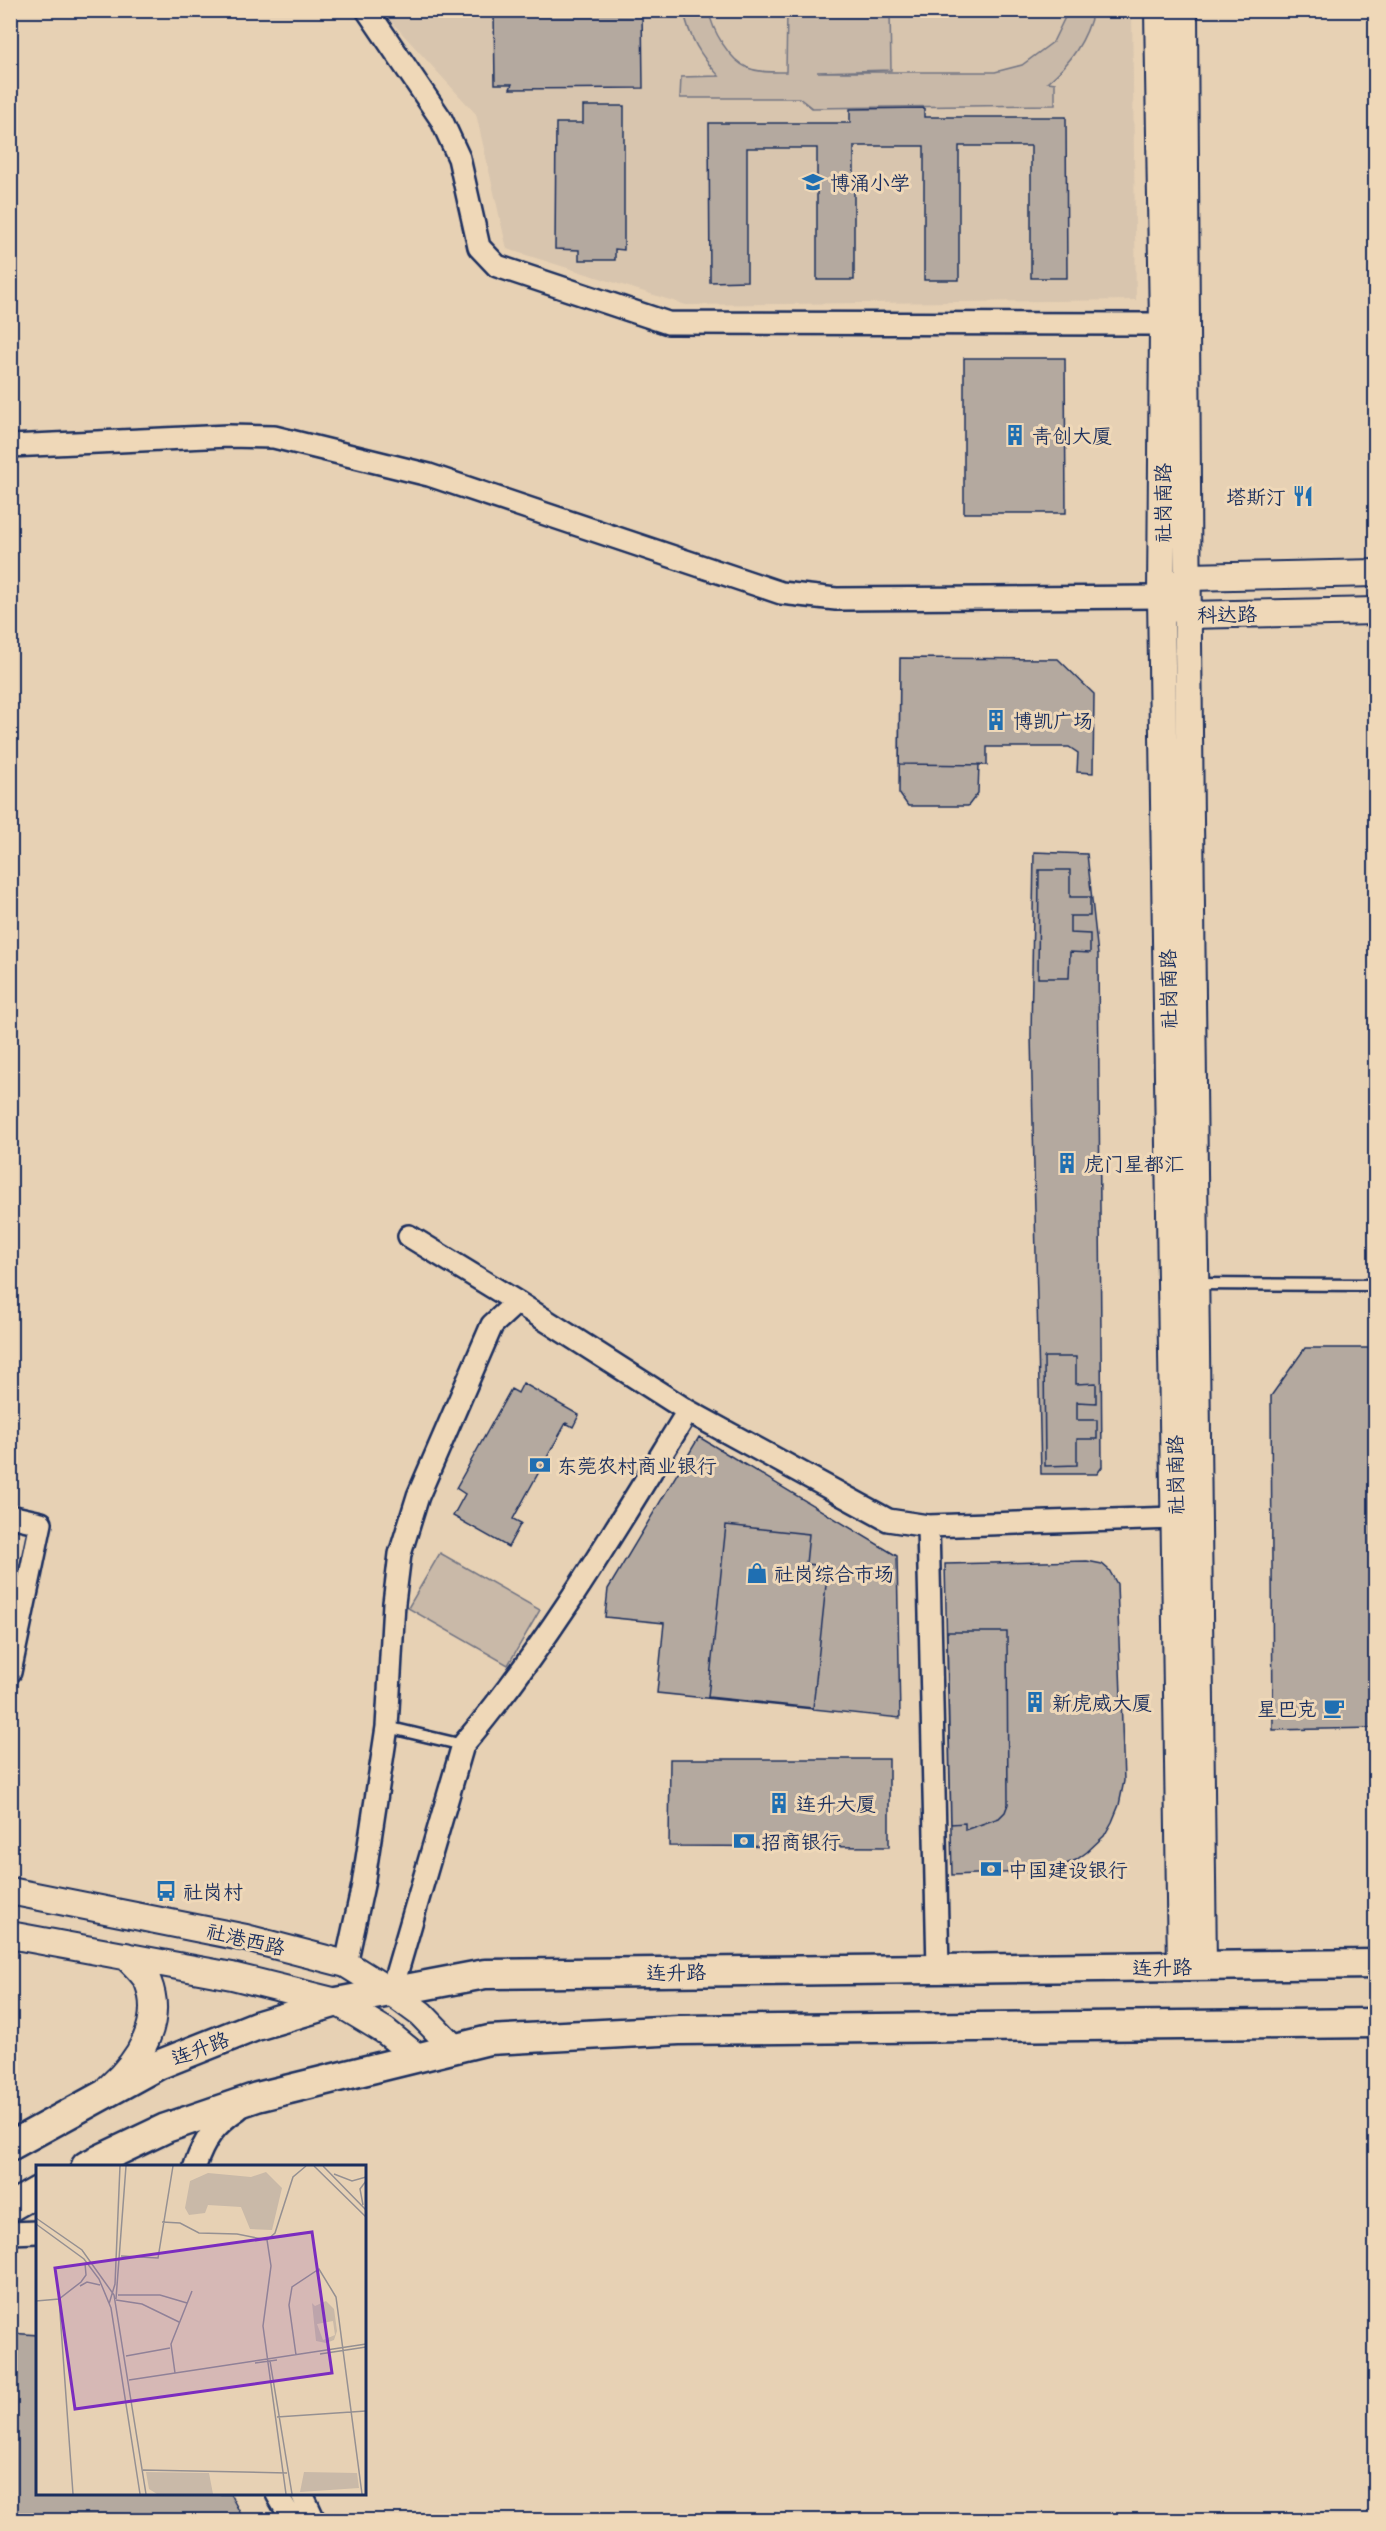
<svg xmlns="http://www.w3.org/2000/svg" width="1386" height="2531" font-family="'Patrick Hand','LXGW WenKai TC',sans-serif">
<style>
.built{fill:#d8c5ae}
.green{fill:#c9b9a8;stroke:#727483;stroke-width:1.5}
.building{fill:#b4a99f;stroke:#1b2f5e;stroke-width:1.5}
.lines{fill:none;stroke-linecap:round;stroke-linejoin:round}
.service-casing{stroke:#1b2f5e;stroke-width:15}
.minor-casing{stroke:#1b2f5e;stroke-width:26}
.tertiary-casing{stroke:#1b2f5e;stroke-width:30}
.secondary-casing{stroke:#1b2f5e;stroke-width:33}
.service{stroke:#efd8b8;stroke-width:10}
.minor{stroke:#efd8b8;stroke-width:21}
.tertiary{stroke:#efd8b8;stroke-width:26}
.secondary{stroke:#efd8b8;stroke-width:28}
.labels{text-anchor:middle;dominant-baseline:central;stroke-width:6;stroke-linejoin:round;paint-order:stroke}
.poi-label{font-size:20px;fill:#1b2f5e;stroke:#efd8b8;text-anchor:start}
.street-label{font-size:20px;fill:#1b2f5e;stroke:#efd8b8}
.inset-road{fill:none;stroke:#959092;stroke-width:1.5}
.view{fill:#7b2cbf;fill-opacity:0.15;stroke:#7b2cbf;stroke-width:3}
.inset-edge{fill:none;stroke:#1b2f5e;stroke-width:3}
</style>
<rect width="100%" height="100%" fill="#e7d1b4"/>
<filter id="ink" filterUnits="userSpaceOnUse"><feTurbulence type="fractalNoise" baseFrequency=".0167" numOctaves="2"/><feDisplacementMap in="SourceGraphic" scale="12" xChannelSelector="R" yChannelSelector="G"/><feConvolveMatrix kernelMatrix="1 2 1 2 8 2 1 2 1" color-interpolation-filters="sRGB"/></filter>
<g filter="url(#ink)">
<path class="built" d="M389,10l743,1 4,289 -450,5 -179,-56 -31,-135 -88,-96z"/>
<path class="green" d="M684,11h25c3,19 20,49 39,57 12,5 26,4 38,4l1,-61h103l1,59 -74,2h178l27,-7 31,-23 15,-31h25c-6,28 -23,53 -45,71l7,1v22l-243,3 -13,-10h-119l1,-21 38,-1c-18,-20 -30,-38 -35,-65z
M440,1553l100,57 -32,55 -100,-57z"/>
<path class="building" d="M494,10h148l1,78 -133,1 2,-5h-17z
M583,106h41v144l-9,-1v11h-36v-10l-24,-1 1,-126h27z
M924,108v9h142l1,161h-36v-132h-72v134h-35v-134h-70v134h-37v-132h-70v133l-37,1 -1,-159h141v-14z
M964,358h101l1,155h-102z
M900,658l158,1 36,35 -1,79 -16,-1 1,-19 -9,-6h-82v18l-88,-1z
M900,658l158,1 36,35 -1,79 -16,-1 1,-19 -9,-6h-82v18l-8,-1 -1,29 -10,13h-60l-9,-13z
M1034,852l53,2 11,101 4,512 -5,7h-56l-10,-438z
M1039,870h31v27h20v19h-20v17l20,1v19l-20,-1 -1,26h-31z
M1305,1348h71v380l-103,2 -2,-334z
M1044,1357h32v27l20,-1v20l-19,-1v18h20v19h-20v26l-32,1z
M523,1383l56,32 -6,12 -7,-4 -53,96 8,4 -13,24 -55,-31 12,-22 -9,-6 55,-99 7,4z
M699,1437l198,119 3,162 -243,-25 7,-70 -59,-6 3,-28z
M726,1525l83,9 -3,30 22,2 -15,142 -105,-11z
M1087,1561l15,3 7,6 8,14 7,197 -5,24 -7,17 -8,14 -17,16 -11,8 -27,11 -97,4 -7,-311z
M947,1632h60l1,172 -3,8 -6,6 -34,12v-7l-14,1z
M670,1759h219v88l-220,-1z
M10,2333l28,2v159h192l14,26h-234z"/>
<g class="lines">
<defs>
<path id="service" d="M1194,1284l182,1
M387,1727l76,18"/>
<path id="minor" d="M367,10l74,109 18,39 20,89 18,19 171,57 495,1
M10,446l218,-10 46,1 155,38 352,118 55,6 325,-2
M409,1236l108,66 171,109 200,109 40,6 247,-8
M10,1516l31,7 -31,149
M928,1526l10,443
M346,1964l17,-79 24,-158 7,-124 6,-49 18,-58 74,-171 25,-23
M391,1992l72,-247c87,-103 155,-220 225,-334
M195,2166c9,-26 20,-42 43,-57
M10,2233l28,-1
M277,2494l15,26
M302,2494l12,26"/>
<path id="tertiary" d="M1158,10l5,314 -2,273 20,1370
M1184,10l4,633 15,1323
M1376,573l-188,4 -27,20 27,18 188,-4
M10,1891l236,47 100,26 45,28 30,22 33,34
M10,1935l222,41 105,26 48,29 32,26
M110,2087c29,-26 54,-65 38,-105 -4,-9 -15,-18 -22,-26"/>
<path id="secondary" d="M10,2146l148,-81 98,-39 81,-24 148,-28 891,-10
M86,2166l80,-38 91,-31 232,-57 190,-10 697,-7
M10,2207l28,-16"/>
</defs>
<use href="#service" class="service-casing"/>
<use href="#minor" class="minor-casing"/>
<use href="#tertiary" class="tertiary-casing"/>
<use href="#secondary" class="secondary-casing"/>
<use href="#service" class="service"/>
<use href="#minor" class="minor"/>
<use href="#tertiary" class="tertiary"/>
<use href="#secondary" class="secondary"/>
</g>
</g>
<defs>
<symbol id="school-bare" viewBox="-9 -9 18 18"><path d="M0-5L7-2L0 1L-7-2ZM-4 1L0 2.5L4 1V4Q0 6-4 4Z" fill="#1f6fb2" stroke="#efd8b8" stroke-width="2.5" paint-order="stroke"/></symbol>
<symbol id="building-bare" viewBox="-9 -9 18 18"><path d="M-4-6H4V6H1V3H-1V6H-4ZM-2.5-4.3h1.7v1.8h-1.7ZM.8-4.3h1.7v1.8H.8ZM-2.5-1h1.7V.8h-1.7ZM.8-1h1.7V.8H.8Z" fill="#1f6fb2" stroke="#efd8b8" stroke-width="2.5" paint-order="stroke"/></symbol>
<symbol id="restaurant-bare" viewBox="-9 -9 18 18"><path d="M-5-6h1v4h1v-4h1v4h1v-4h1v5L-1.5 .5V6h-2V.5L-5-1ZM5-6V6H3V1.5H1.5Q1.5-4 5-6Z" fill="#1f6fb2" stroke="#efd8b8" stroke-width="2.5" paint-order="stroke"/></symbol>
<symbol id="bank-bare" viewBox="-9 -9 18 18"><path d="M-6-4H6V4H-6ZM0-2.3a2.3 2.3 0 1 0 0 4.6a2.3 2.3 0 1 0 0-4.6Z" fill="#1f6fb2" stroke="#efd8b8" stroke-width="2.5" paint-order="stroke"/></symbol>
<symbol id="shop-bare" viewBox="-9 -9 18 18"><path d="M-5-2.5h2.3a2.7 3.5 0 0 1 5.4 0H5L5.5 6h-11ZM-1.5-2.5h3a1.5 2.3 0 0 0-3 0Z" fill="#1f6fb2" stroke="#efd8b8" stroke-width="2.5" paint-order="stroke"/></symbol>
<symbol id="cafe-bare" viewBox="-9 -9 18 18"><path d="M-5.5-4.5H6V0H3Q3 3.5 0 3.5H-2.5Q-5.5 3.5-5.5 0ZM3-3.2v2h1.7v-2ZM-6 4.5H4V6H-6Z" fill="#1f6fb2" stroke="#efd8b8" stroke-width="2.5" paint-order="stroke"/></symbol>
<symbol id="bus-bare" viewBox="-9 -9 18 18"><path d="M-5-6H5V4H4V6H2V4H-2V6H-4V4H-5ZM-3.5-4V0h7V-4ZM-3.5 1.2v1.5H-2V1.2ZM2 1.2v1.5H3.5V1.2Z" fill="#1f6fb2" stroke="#efd8b8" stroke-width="2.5" paint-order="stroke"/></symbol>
</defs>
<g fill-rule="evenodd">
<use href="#school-bare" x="798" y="167" width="30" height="30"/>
<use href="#building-bare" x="1000" y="420" width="30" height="30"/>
<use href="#restaurant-bare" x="1288" y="481" width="30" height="30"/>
<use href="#building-bare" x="981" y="705" width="30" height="30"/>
<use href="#building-bare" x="1052" y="1148" width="30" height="30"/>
<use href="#bank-bare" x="525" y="1450" width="30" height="30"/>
<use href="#shop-bare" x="742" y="1558" width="30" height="30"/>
<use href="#building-bare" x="1020" y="1687" width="30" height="30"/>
<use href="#cafe-bare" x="1319" y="1693" width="30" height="30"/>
<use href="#building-bare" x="764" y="1788" width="30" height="30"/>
<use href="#bank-bare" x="729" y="1826" width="30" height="30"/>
<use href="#bank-bare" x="976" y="1854" width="30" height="30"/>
<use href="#bus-bare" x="151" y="1876" width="30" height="30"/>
</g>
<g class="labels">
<g class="poi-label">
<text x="830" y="182">博涌小学</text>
<text x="1032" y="435">青创大厦</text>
<text x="1286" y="496" text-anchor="end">塔斯汀</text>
<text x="1013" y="720">博凯广场</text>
<text x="1084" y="1163">虎门星都汇</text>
<text x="557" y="1465">东莞农村商业银行</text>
<text x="774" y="1573">社岗综合市场</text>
<text x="1052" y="1702">新虎威大厦</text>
<text x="1317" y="1708" text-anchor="end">星巴克</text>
<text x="796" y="1803">连升大厦</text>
<text x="761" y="1841">招商银行</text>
<text x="1008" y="1869">中国建设银行</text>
<text x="183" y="1891">社岗村</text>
</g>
<g class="street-label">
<text transform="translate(1162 503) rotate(-90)">社岗南路</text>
<text transform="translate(1227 614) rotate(-1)">科达路</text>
<text transform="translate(1168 989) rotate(-91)">社岗南路</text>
<text transform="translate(1175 1475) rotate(-91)">社岗南路</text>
<text transform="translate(246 1939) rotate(13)">社港西路</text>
<text transform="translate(1162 1967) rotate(-1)">连升路</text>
<text transform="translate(676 1972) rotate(-1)">连升路</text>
<text transform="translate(200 2048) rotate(-21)">连升路</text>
</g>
</g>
<g transform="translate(36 2165)">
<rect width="330" height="330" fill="#e7d1b4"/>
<path d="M230,7l16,16 -10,42 -22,-1 -9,-22 -33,-2 -3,8 -16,2 -4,-7 5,-27 18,-8 43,4zM290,136l8,8 3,22 -3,9 -8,3 -10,-2 -4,-38 3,3zM297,156l2,14 -12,5 -6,-16zM110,307l63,1 4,21h-56l-8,-5zM268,307l53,1 2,15 -59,4z" fill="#c9b9a8" fill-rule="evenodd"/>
<path class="inset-road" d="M278,1l52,51M287,1l43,44M298,9l18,7 14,-4M327,40l-3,-16 6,-8M0,53l46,32 32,45 32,199M126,57l18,1 19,10 38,1 30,6 4,26 -8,60 23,168M0,59l48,35 15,20 12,29 29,186M231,75l8,-7 18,-56 13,-11M85,91l37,2 15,-92M44,121l7,-4 13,3M82,130h42l27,8M23,134l14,195M80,134l10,-133M80,135l26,4 37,18M0,136l23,-2 22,-17 5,-7 -1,-12M73,139l6,-20 5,-118M284,189l46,-7M260,190l-7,-50 3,-18 27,-18 17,28 26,197M90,191l44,-8M234,196l22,133M219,198l22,-3M139,208l-4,-29 21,-53M93,215l237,-36M241,252l89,-6M107,305l144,3"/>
<path class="view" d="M276,67l20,141 -257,36 -20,-141z"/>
<rect width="330" height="330" class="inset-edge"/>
</g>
<rect width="1386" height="2531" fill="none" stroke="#efd8b8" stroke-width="36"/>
<rect x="18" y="18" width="1350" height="2495" fill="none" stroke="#1b2f5e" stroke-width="2" filter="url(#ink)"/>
</svg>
